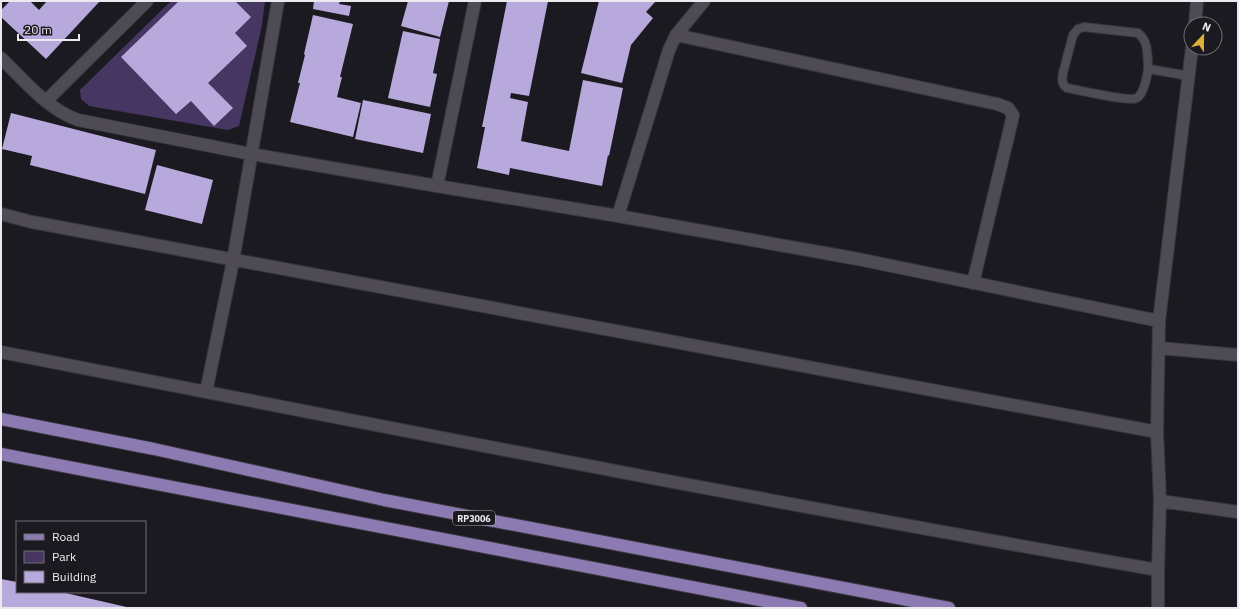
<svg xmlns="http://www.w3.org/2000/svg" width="1239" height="609" font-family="'IBM Plex Sans',sans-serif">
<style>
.green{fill:#463762}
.building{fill:#b8a9dd}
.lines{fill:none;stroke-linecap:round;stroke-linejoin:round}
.lane-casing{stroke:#39373d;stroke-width:10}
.street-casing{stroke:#39373d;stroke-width:14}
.primary-casing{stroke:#39373d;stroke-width:14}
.lane{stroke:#4e4b54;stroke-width:8}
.street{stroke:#4e4b54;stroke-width:12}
.primary{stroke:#8c7ab2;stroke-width:12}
.labels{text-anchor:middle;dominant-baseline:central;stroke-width:4;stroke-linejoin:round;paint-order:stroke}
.shield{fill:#1c1a21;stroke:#adacb1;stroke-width:1}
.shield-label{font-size:9px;font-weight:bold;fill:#ebeaef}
</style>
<rect width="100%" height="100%" fill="#1c1a21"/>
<path class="green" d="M171,1h94l-3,24 -23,101 -11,4 -139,-24 -8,-7 -1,-9z"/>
<path class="building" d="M10,1h20l9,9 8,-9h53l-54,58 -45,-42v-7z
M179,1h56l16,16 -16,16 12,13 -39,37 25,25 -19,18 -23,-25 -15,13 -55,-57z
M314,1h26l-1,3 12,2 -2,10 -36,-7z
M408,1h41l-9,36 -39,-11z
M507,1h41l-19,95 -18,-3 -1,5 18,4 -7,39 48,10 14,-71 40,8 -14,68 -1,-1 -6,31 -92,-18 -1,7 -32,-7 8,-41h-3z
M599,1h57l-10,11 7,6 -22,27 -9,38 -41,-10z
M313,15l40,9 -13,53h2l-5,20 24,6 -8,34 -63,-15 10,-39h-2l7,-28 -1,-1z
M403,31l37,8 -7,34 4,1 -7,33 -42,-9z
M363,100l68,14 -8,39 -68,-14z
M11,113l145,37 -11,44 -115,-29 2,-9 -30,-7z
M157,165l56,15 -11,44 -57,-14z
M1,579l16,3v10h44l70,16h-130z"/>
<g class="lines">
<defs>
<path id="lane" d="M1084,27l54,6c10,8 9,18 10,30 1,8 -4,31 -11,35 -8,4 -58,-8 -70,-10 -6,-4 -5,-9 -4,-15l10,-38 5,-6z
M1149,69l40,7"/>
<path id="street" d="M1195,24l2,-23
M676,35l321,69 11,4 5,7 -2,9 -38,159
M1,58c23,22 46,51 77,62l173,34 186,32 181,30 240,43 301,62
M46,101l101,-100
M437,186l38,-185
M1,214l31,8 1125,210
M618,216l51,-166 7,-15 28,-34
M1159,348l79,7
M1,352c385,75 770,151 1157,218
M206,392l27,-131 45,-260
M1160,501l78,11
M1158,608v-38l2,-69 -3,-69 2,-111 33,-273"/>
<path id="primary" d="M1,419l153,30 230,51 565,108
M1,454l800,154"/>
</defs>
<use href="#lane" class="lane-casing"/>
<use href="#street" class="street-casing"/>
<use href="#primary" class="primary-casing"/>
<use href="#lane" class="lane"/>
<use href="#street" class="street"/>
<use href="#primary" class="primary"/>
</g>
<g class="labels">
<rect class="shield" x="453" y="511" width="42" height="14" rx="3"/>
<g class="shield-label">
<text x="474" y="518">RP3006</text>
</g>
</g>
<rect width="1239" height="609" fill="none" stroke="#ebeaef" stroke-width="4"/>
<rect x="16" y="521" width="130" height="72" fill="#1c1a21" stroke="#6f6d73"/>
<rect x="24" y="534" width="20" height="6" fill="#8c7ab2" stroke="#6f6d73"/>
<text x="52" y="541" font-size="12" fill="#ebeaef">Road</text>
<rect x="24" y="551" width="20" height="12" fill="#463762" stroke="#6f6d73"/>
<text x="52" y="561" font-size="12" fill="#ebeaef">Park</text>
<rect x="24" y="571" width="20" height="12" fill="#b8a9dd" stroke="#6f6d73"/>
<text x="52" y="581" font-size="12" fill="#ebeaef">Building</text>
<g transform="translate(1203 36) rotate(22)"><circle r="19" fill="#1c1a21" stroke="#6f6d73"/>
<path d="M0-3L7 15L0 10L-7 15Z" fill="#ddb133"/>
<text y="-6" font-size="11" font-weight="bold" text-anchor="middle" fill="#ebeaef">N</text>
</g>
<path d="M18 34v6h61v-6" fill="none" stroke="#ebeaef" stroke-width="2"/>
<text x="24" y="34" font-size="12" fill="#ebeaef" stroke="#1c1a21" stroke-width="3" paint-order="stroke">20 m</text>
</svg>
